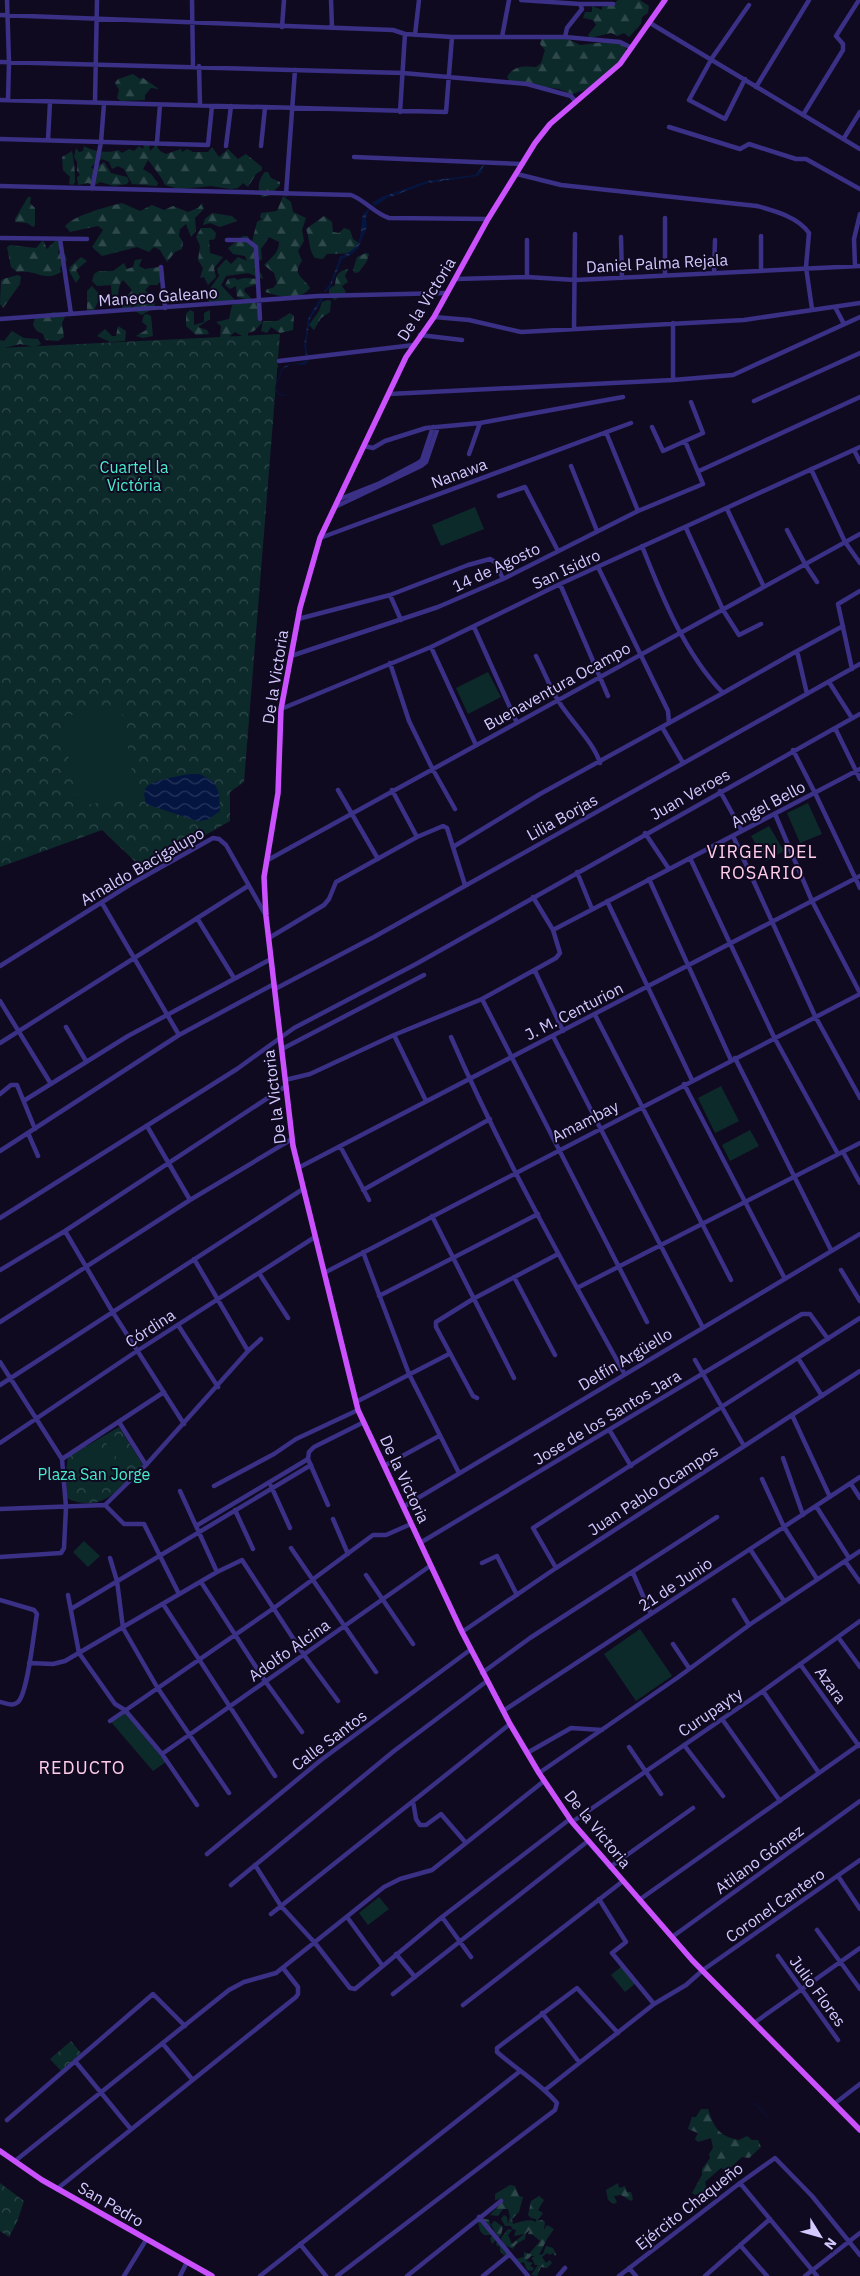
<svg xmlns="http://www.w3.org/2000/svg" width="860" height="2276" font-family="'IBM Plex Sans',sans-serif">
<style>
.forest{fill:url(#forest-firs)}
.park{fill:url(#park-crowns)}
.pitch{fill:#0d2a2b}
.water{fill:url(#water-waves)}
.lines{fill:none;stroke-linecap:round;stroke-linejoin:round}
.stream{stroke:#041540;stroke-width:1}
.minor{stroke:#3a3085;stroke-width:4.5}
.major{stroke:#cb51ff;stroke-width:5.5}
.labels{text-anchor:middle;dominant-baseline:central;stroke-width:4;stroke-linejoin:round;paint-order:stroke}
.street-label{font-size:16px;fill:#d4caff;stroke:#100a21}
.park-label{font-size:16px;fill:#49eccf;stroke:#100a21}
.neighbourhood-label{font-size:18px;letter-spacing:1px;fill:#ffcce9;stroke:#100a21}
</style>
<defs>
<pattern id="forest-firs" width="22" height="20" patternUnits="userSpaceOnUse" patternTransform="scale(1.25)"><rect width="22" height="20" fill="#0d2a2b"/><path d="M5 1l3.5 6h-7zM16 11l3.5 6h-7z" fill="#2f484b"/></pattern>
<pattern id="park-crowns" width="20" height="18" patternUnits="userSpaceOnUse" patternTransform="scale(1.25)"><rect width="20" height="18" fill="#0d2a2b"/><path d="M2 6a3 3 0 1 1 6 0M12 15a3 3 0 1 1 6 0" fill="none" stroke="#2f484b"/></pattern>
<pattern id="water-waves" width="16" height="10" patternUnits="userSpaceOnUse" patternTransform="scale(1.25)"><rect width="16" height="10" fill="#041540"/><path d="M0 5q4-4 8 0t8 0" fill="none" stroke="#28365d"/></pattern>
</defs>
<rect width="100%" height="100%" fill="#100a21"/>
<path class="forest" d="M618,0h22l9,6 -1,7 -6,4 -1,7 -12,13 -5,-4 -7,3 -6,-3 -21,5 -2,-3 8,-10 -3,-5 -10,-2 2,-6h7v-6l10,4v-3l11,-3z
M548,35l14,1 18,9 34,-4 12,3v8l-8,11 -32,27 -14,4 -13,-5 -49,-7 -3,-5c7,-12 17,-11 29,-10l5,-4 4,-13 -5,-6 2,-6z
M133,74l7,5 3,-1 16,11 -8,-1 -6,7v5l-24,1 -4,-3 2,-8 -4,-7 3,-4z
M145,141l4,3 1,7 6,-6 4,6 6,3 15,-5 1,3 5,-3 6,3h15l4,-5 7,10 9,-8 10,10 8,-5 16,13v3l-6,4 -8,13 -5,-4 -5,5 -7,1 -20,-3 -32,3 -14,-4c-2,-6 -13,-20 -17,-25l-5,9 8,5 7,9 -1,3 -25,-2 -8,-15 -6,-3 -6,3 -3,-7 -7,-3 -11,8 2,2 11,-7 7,11 16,4 2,4 -2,3 -13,2 -14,-4 -6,4 -6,-3 -10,2 -1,-8 3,-2 -3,-4v-9l-3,-5 2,-9 3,4 4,-1 1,-5c7,5 25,8 34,4l4,3 7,-4 5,2 5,-5 4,3z
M72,151c2,11 3,19 3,31l-2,3 -4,-1 1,-7 -7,-7 -1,-13z
M265,172h3l3,6 9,4v3l-10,10 -8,2c-6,-6 -3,-19 3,-25z
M283,196l8,6 2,10 13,6 -4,12 2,11 -6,10 4,10c-11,14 2,16 8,27 -12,15 -30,8 -45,4l2,-3 6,-1 4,-5 -3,-10 -10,-8c7,-7 15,-12 15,-23l-10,-5 -8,12 1,10 -3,2 -1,-12 -6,-7 5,-20 5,-3 -2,-2 1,-4 16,-2z
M28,197h3l-1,6 5,5v17l-2,2 -6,-4 -12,-1v-3z
M122,203l18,8 12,-6 12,5 9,-4 15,6 10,-4 4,-5 2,6 -9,9 1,13 -5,6 -5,-13 -6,5 -1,7 4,6 -1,7 -7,3 -8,10 -7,-12 -6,-3 -5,5 -12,-5 -35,9 -10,-9 11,-17 -5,-4 -28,6 -5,-6c8,-10 43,-20 57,-23z
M212,213l20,3 5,5 -17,6 -10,-4 -7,2 2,-6z
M324,216l8,6 1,10 6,1 5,-5 6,2 3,9 6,4c-6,14 -19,10 -32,11l-4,5 -8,-1c-7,-9 -5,-20 -9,-29z
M201,228h10l5,5 -1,6 -6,1 1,13 13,4 -9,11 2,9 -8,8 -4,-8 -4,1 3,-10 -5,-8 2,-14 -4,-9z
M243,236h5l2,6 4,3 2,21 -2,4 7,3 2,6 -15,-6 -22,3 -5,9 14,15 -2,3h-23l-2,-3 1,-10 10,-14 -2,-7 9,-10 5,5 7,-7 9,4 -2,-5 -12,-2 -5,-6z
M59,237l2,3 -3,13 7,1 2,6 -7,8 1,4c-16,11 -25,-3 -44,0l-6,-5 -4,-20 3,-2 26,3 7,-8 4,9z
M366,253l3,1 -2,7 -8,11 -4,1 -2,-3 4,-13z
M81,257l6,4 -11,9 4,7 -4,6 -7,-12 1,-4z
M142,259l-3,7 6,3 14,-2 3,13 -5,5h-7l-5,5 9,10 1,7 -13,8 -7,-4 -2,-6 -8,6 -4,-5 11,-16 -9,-10c-7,8 -3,17 -8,26l-7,-2 4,-6 -1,-13 -14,1 -5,-5 2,-7 5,-3h14l11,-8 3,6 6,-2 2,-7z
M348,269l-3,7 3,6 -6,4 4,6 -11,8 -6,-4v-7l6,-4c1,-10 3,-14 13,-16z
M18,275l3,2 -1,7 -17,24 -3,-4 1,-23 2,-2z
M235,278l2,2 7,-2 14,1v5l-13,4 -1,3 7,7 -2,2 -12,-3 -1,-11 -6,3 -5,-4 3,-6z
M92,286l9,10 -8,16h-6v-21z
M328,300l3,1 -1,11 -9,6 -7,12 -5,-5 10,-14 3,-9z
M241,303h17l4,20 -8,8 -6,2v3l-4,1 -9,-5 -5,4 1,4 -11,-1 1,-13 -5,-4 13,-3 3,-14z
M190,310l4,2v13l10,-3v-9l6,-3v9l-12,8 9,3 2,4 -13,1 -10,-9v-12z
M53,312l7,1 5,4 -3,6 2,14 -6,4 -13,-1 -2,-6 -6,-3 -4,-6 2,-7z
M290,313l4,3 -1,14 -13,3 -9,-6 -4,6 -6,-2 2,-10h14z
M147,314l4,2 2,20 -10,2 -7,-2 10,-6 1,-4 -5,-4 2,-7z
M118,326l8,5 -1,10 -15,1 -13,-6 8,-7 7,7h4z
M12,331l12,7 14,1 3,5 -6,3 -15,-3 -20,5v-9l4,1z
M701,2109h7c6,18 10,27 31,31l8,-4 5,4h6l3,7 -12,11 -7,-1 -15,14 -6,-3 -16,14 2,9 -12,4 -3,-2 10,-18v-6l8,-11 -1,-4 4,-6 -2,-10 -13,4 -3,-3 3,-6 -10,-4 4,-12h4z
M618,2183l1,5 6,-2 2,6h4l2,7 -2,2 -10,-6 -7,1 3,6 -3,2 -6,-4 -2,-10z
M510,2185l5,1 4,10 4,1 -4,15 -7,7 1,5c8,-2 16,-6 23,-2v-3l-5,-1 -3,-3 3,-14 8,-5 5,4 -6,10 5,3 -6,8 5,-1 3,2 -1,8 3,-5 7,4 -7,10 -8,16 4,-1 3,-8 7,2 3,6 -1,2 -2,-3 -3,2 -3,-2 -5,4 4,6 4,-3 2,3 -5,5 -6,-1 -4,9 -6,-1 7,-10h-3l-3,-7 3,-2h-4l-5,5 7,2 -3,3 4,2 -2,3 -5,-1 -3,-8 -7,2 -1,-5 8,-2v-5l5,2 11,-13 -7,-6 -5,-1 2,-4 -4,3 -1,6 -9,5 -3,5 -8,-4 4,7 -4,4 -5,-5v-4l-4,-2 1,-5 6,3 -2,-5 7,-9 4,1 -4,5 4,9 12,-10 -10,2 2,-6 -4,-1 -1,-3h-6l-4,-7 3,-4 3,2 1,7 2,-8 -2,-7h-5l-5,7 -8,-1 13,-14 -3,-2 -5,1v-6z
M482,2218l7,2 2,8 4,4v4l2,-1 -6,-10 2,-3 2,-1 8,6 -2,8 -9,9 -2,-6 3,-3h-9l-4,-4 -2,-9z"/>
<path class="park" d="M280,334l-36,448 -14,10v29l-86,49 -42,-40 -102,37v-519z
M119,1427l24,38c-23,23 -41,50 -76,33l-1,-26 2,-15z
M71,2041l10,12 -20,18 -11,-12z
M0,2183l24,18 -7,21 -8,15 -9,-6z"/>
<path class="pitch" d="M475,507l9,22 -43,17 -9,-21z
M488,672l13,25 -33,17 -12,-26z
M121,706l15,90 -56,10 -21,-89z
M808,803l14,31 -22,9 -13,-30z
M769,826l15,25 -18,10 -15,-25z
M721,1086l18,35 -24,12 -17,-35z
M750,1130l9,16 -29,15 -8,-16z
M118,1435l14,22 -10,8 -16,-22z
M96,1443l23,34 -26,17 -23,-33z
M84,1541l16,15 -12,11 -15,-15z
M640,1629l32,47 -36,25 -32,-47z
M124,1712l42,50 -13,9 -42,-49z
M379,1897l10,12 -21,16 -9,-12z
M622,1966l14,17 -11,9 -14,-17z"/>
<path class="water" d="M484,164l-2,8 -5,4 -49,7 -41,15 -12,8 -3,-3 10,-6 45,-16 48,-6z
M370,208l-4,9 1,10 -9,21 -6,6 -10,5 -12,29 -6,4 7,-10 9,-25c25,-11 19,-21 23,-43z
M321,297h3l-14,22 -4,25 2,18 -4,3 -12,-1 -11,6c7,-9 18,-4 26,-10l-3,-14 4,-27z
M190,774h10l14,8 5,11 1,18 -13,9 -10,1 -51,-17c-1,-5 -3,-11 0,-16 5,-8 34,-12 44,-14z"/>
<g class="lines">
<path class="stream" d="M574,94l6,-3
M562,105l6,-6
M282,369l-7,19 5,7h6
M486,1687l4,8
M497,1708l4,6
M573,1827l10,12
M587,1844l24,27
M615,1876l4,5
M754,2102l14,16"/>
<path class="minor" d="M7,0l2,62 -1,38
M192,0l1,66
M331,0l1,28
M521,0l59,4 2,5 -15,19 -2,9 55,5 12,6
M580,4h33
M0,15l393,15 12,4 47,3h113
M650,23l210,126
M282,27l2,-27
M415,35l4,-35
M502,37l7,-37
M0,62l403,11 124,11 44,12 5,6
M199,66l1,39
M745,79l-20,40 -36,-19 23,-42 37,-53
M756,87l53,-87
M0,100l446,12 6,-75
M95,102l2,-102
M400,112l5,-78
M803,115l40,-65v-6l-7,-8 23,-36
M669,127l71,22 9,-5 47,15h10l54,30
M844,138l16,-26
M0,139l208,6 4,-39
M48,140l2,-38
M157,142l3,-37
M226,146l5,-40
M261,146l4,-38
M354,157l169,7
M517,174l44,11 196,21c18,5 41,11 52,27l-3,34 6,42
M0,186l351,9c14,5 24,19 38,23l99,1
M92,189l9,-47 3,-38
M286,194l9,-124
M761,236v34
M621,237l1,41
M0,238l87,1
M60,239l11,75
M227,240h20l9,7 4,72
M527,240v37
M855,266l-1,-27 6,-25
M161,267l4,41
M714,272l1,-32
M665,275v-57
M456,279l71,-2 48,3 285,-14
M835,307l9,17
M434,317l35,3 52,12 223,-12 116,-17
M0,319l318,-23 129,-3
M673,323v57l60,-5 127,-58
M574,329l1,-95
M420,335l42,5
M279,361l135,-16
M389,394l284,-14
M754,401l106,-48
M652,427l11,24 40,-18 -12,-31
M606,432l32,79
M364,446l9,2 12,-7 41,-13 54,-5 143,-26
M854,450l6,12
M469,454l11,-31
M571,466l26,65
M811,469l34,73 15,21
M699,471l161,-74
M499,496l26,-9 33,64
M340,499l40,-16 38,-20 4,-3 11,-33
M337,506l84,-40 5,-4 12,-35
M727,509l37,78
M686,528l37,82 16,25 22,-11
M787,530l18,34 12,18
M320,538l311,-115
M642,546c20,51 43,108 81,147l74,-42 10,43
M560,584l48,112
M390,595l11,25
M298,619l92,-24 78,-30 22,-6 5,3 8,17
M474,627l43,96
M431,647l45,98
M797,651l46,-25
M291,656l147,-49 65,-28 135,-68 65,-27 -18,-43
M536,656c8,15 14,32 23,46 12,19 35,41 41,61
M390,663l19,58 23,47 23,41
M852,669l-14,-65 22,-13
M829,682l23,36
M281,709l150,-62 129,-63 300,-137
M669,723l54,-30
M662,727l21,36
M835,728l25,51
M793,750l22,43 45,95
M338,790l40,69
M392,790l25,47
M720,791l22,40
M775,814l37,87 48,92
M645,833l24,36
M733,836l82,180 45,82
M453,847l87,-53 129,-71 -1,-12 -70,-144
M690,858l84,179 64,117
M266,861l594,-327
M577,872l15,37
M649,879l82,181
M607,901l85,179
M102,903l77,132
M197,918l37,60
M553,930l307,-161
M269,938l55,-33 5,-6 7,-17 81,-45 26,-11 4,2 18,57
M0,966l131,-82 82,-46 6,1 7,6 39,69
M535,971l28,60
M275,989l99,-52 486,-273
M482,999l165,323
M0,1001l51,83
M595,1015l136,265
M66,1027l20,34
M394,1035l32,66
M553,1036l149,290
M451,1037c50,115 112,226 173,336
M0,1043l248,-157
M282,1049l142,-74
M735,1058l96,192
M285,1080l25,-6 84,-39 88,-36 74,-41 4,-5 -7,-23 -20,-33
M684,1084l101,195
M0,1094l11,-9h6l18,44
M25,1100l103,-64 143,-77
M147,1126l43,74
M28,1133l10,23
M340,1146l29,54
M0,1151l179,-116 95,-51
M843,1152l17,31
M298,1168l562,-292
M363,1190l127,-71
M432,1216l82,162
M0,1218l237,-149 57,-41 122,-64 444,-250
M65,1231l47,80 72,113
M363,1252l46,122 50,99
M194,1259l54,92 13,-12
M0,1270l65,-39 221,-145
M841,1270l19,31
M259,1273l29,45
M324,1273l536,-279
M514,1277l41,78
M577,1288l283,-145
M379,1296l159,-82
M0,1322l190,-122 102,-61
M178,1325l40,62
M798,1358l24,38
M695,1360l49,86
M0,1362l62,97 4,48 -2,41 -3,5 -61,4
M0,1385l303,-196
M477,1398l-4,-2 -37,-69v-5l37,-23 85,-45
M356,1402l93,-48
M792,1415l38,82
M119,1422l27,43
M610,1431l21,35
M0,1443l137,-92 178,-114
M783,1458l20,57
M62,1459l102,-67
M384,1466l55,-30
M762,1479l22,48 33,52
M851,1484l9,14
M214,1486l60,-32 22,-15 62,-29
M271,1486l19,42
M180,1491l37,81
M105,1505l41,-40 102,-114
M328,1505l-20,-46 1,-7 5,-5 50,-25
M816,1506l33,52
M403,1507l457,-273
M0,1509l105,-4 19,19h20l35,70
M235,1510l18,39
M333,1519l15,35
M196,1526l112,-67
M420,1543l382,-229h8l18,25
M291,1548l85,124
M750,1549l34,52
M110,1558l7,23 6,47 34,59 72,106
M845,1561l15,21
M482,1563l15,-7 20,39
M556,1568l-23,-40 327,-210
M633,1573l18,41
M366,1575l47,69
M201,1582l64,99 37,51
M68,1595l11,58 36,51 10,6 37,44 35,51
M0,1600l34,10 3,4c-3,16 -9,79 -19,88 -5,5 -12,1 -18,0
M734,1600l15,25
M163,1604l112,172
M71,1609l240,-144
M462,1632l94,-64 304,-197
M838,1637l22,30
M673,1644l16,24
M29,1663l24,1 12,-3 152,-89 25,-12 62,95 34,46
M800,1664l59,82
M482,1673l48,-35 187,-121
M763,1691l56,82
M503,1711l357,-234
M722,1719l58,82
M110,1721l164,-113 99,-73h13l25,-11
M684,1745l39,51
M629,1747l32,47
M527,1753l44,-25 31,2
M162,1754l268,-188
M539,1773l138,-95 75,-55 108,-72
M413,1801l3,18 4,6h6l15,-11 25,29
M572,1822l191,-131 97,-70
M207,1854l114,-94 149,-110
M255,1865l26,41 34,37 35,45 5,1 87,-72 128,-98
M610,1867l83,-59
M838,1876l22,33
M231,1885l163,-134 93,-70
M599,1899l27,43 -14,11 42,51
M639,1900l221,-156
M271,1914l239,-190
M347,1917l35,48
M442,1917l29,40
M817,1930l43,59
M672,1937l188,-136
M396,1954l19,23
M778,1956l60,84
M393,1994l195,-153
M463,2005l160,-124
M542,2013l37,49
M754,2023l106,-75
M163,2044l29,35
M75,2061l55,67
M545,2090l109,-86 32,-19 17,-15 157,-110
M834,2104l26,-20
M7,2120l146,-126 32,32
M15,2161l214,-171 15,-8 32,-9 108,-86 16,-8 32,-9 112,-89
M740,2183l77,93
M57,2189l239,-192 2,-3v-7l-15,-19
M479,2217l49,59
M300,2244l26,32
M740,2245l27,31
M629,2268l7,8
M124,2276l22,-36
M180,2276l7,-14
M260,2276l259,-204
M337,2276l218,-166 2,-7c-17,-20 -41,-34 -60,-51v-4l80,-60 41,45
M407,2276l94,-75
M483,2276l26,-21
M558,2276l7,-8
M619,2276l121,-93 35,-25 37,38 48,59
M705,2276l65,-57
M805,2276l55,-43"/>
<path class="major" d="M665,0l-45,64 -70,60 -15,19 -47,76 -54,98 -28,40 -86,181 -20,70 -19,101 -3,84 -14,84 2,39 27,230 65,264 104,222 48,92 29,49 33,49 120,138 168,170
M0,2151l42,29 170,96"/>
</g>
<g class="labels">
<g class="street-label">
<text transform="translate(657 263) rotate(-3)">Daniel Palma Rejala</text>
<text transform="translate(158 296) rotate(-4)">Maneco Galeano</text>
<text transform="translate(426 299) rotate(-58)">De la Victoria</text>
<text transform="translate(459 473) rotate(-20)">Nanawa</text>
<text transform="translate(496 567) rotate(-25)">14 de Agosto</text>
<text transform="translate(566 569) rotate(-25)">San Isidro</text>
<text transform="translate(275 677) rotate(-81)">De la Victoria</text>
<text transform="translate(557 686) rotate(-29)">Buenaventura Ocampo</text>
<text transform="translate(690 794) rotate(-29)">Juan Veroes</text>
<text transform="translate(768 804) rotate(-28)">Angel Bello</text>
<text transform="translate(562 817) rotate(-29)">Lilia Borjas</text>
<text transform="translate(142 866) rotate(-30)">Arnaldo Bacigalupo</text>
<text transform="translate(574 1011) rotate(-27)">J. M. Centurion</text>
<text transform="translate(274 1097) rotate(-97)">De la Victoria</text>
<text transform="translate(585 1121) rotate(-27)">Amambay</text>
<text transform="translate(150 1328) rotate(-33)">Córdina</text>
<text transform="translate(625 1359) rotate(-31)">Delfín Argüello</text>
<text transform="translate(607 1417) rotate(-31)">Jose de los Santos Jara</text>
<text transform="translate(405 1479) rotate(65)">De la Victoria</text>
<text transform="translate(653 1490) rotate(-33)">Juan Pablo Ocampos</text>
<text transform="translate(675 1584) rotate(-33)">21 de Junio</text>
<text transform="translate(289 1650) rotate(-35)">Adolfo Alcina</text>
<text transform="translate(831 1685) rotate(54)">Azara</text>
<text transform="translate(710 1712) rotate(-34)">Curupayty</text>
<text transform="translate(329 1740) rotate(-37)">Calle Santos</text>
<text transform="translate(598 1829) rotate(51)">De la Victoria</text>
<text transform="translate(759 1859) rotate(-36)">Atilano Gómez</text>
<text transform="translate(775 1905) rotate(-35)">Coronel Cantero</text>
<text transform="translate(818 1991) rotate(54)">Julio Flores</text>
<text transform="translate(111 2204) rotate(30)">San Pedro</text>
<text transform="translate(689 2206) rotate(-38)">Ejército Chaqueño</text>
</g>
<g class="park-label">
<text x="134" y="467">Cuartel la<tspan x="134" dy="18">Victória</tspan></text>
<text x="94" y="1474">Plaza San Jorge</text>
</g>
<g class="neighbourhood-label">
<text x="762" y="851">VIRGEN DEL<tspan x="762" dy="21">ROSARIO</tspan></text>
<text x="82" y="1767">REDUCTO</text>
</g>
</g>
<g transform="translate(820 2236) rotate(127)" stroke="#100a21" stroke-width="4" paint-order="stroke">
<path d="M0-4L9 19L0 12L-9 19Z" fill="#d4caff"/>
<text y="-8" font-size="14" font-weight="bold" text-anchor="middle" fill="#d4caff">N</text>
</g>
</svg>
